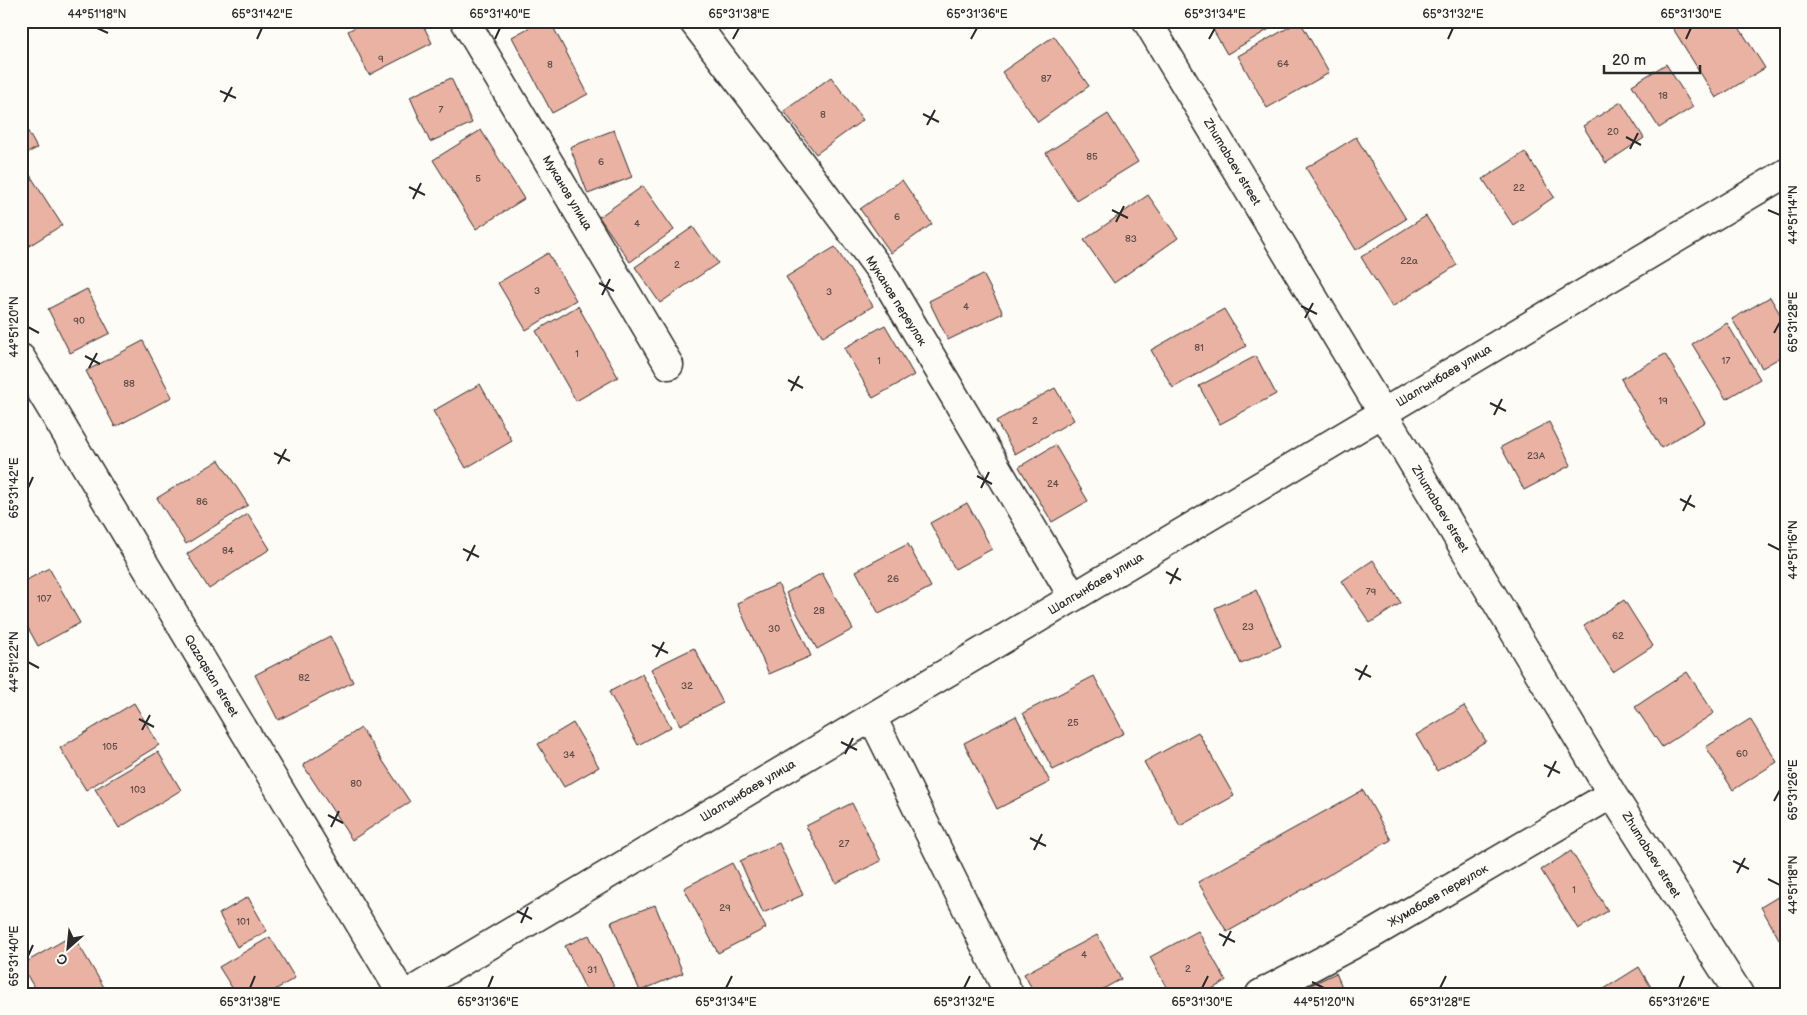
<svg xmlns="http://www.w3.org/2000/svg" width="1807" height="1015" font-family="'Balsamiq Sans',sans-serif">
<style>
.building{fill:#eab2a2;stroke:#2b2b2b}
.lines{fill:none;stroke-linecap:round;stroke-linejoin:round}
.street-casing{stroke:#2b2b2b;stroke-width:31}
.street{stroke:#fdfcf7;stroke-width:28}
.ticks{fill:none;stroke:#2b2b2b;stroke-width:2}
.labels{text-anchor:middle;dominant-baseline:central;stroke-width:5;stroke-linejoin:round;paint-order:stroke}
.number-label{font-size:10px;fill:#5b4d49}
.street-label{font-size:12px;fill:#2b2b2b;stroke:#fdfcf7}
.neatline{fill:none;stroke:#2b2b2b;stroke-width:2}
.ticks-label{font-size:12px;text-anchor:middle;fill:#2b2b2b}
</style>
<rect width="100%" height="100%" fill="#fdfcf7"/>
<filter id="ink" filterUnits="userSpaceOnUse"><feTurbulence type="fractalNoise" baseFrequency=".02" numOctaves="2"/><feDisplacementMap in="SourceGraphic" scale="10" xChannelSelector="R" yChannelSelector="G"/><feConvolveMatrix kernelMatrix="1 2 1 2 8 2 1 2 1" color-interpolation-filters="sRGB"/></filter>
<g filter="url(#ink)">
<path class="building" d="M367,21h54l11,22 -63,32 -21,-44z
M541,21h9l38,73 -36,19 -40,-76z
M716,21h18l-11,9z
M973,21h13l-8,6z
M1208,21h75l-56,33z
M1300,21l29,52 -62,35 -29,-52z
M1671,21h64l30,47 -49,30 -47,-76z
M1054,36l35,50 -51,36 -36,-50z
M1666,64l27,43 -34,21 -27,-43z
M831,77l32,43 -47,34 -32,-43z
M451,78l21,45 -42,19 -20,-45z
M1621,102l23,36 -38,25 -23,-37z
M1108,114l30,48 -62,38 -30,-47z
M21,119l16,29 -16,8z
M481,130l43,69 -48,30 -43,-69z
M614,130l18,47 -44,17 -18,-47z
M1356,137l50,82 -50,31 -50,-82z
M1525,152l29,45 -41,28 -30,-46z
M28,172l34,53 -41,26v-74z
M902,180l30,44 -41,29 -31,-44z
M643,186l31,44 -44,32 -31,-45z
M1148,195l30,43 -64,45 -30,-43z
M1426,216l31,49 -65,42 -31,-50z
M693,227l25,36 -58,40 -25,-36z
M835,247l38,59 -50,31 -37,-60z
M548,253l28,47 -50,30 -28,-47z
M983,274l20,39 -55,27 -19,-39z
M87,289l23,44 -40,20 -22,-44z
M1770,297l16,27v30l-24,14 -30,-49z
M578,306l40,71 -42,24 -40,-70z
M1224,309l22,37 -73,42 -22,-38z
M1727,323l33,56 -34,20 -34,-55z
M885,325l29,50 -41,23 -29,-50z
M143,341l29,56 -57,30 -29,-56z
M1665,354l40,68 -44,26 -40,-69z
M1256,356l20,38 -56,30 -21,-38z
M480,384l32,57 -46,27 -33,-57z
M1055,388l19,32 -59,34 -19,-33z
M1549,422l22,43 -47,25 -23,-43z
M1055,445l33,56 -36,21 -33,-55z
M219,460l29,45 -62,39 -29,-46z
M967,503l25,46 -37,20 -25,-46z
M248,514l22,35 -61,40 -22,-35z
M908,544l23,43 -52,27 -23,-43z
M1373,560l28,43 -31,20 -28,-42z
M49,568l31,55 -42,23 -17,-31v-32z
M822,573l31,56 -36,20 -31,-56z
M778,584l33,72 -42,18 -32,-71z
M1256,590l25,56 -40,18 -26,-56z
M1624,600l29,46 -40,26 -29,-46z
M330,636l23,46 -75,38 -23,-45z
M694,648l29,55 -43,22 -29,-56z
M1687,672l27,41 -52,34 -27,-40z
M642,674l29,53 -33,18 -29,-53z
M1094,676l30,57 -71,37 -30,-57z
M134,703l25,42 -73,45 -26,-42z
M1464,706l22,35 -49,30 -21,-36z
M1016,716l34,66 -53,27 -33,-66z
M1750,719l27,43 -44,28 -27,-43z
M573,723l26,44 -35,20 -26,-43z
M361,728l49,74 -58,38 -49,-75z
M1198,732l36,64 -54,30 -36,-64z
M158,752l23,38 -62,38 -24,-39z
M1363,790l28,50 -164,92 -29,-50z
M852,803l29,58 -45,22 -30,-57z
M779,843l24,52 -40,18 -23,-52z
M1571,851l37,60 -30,18 -37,-59z
M732,863l34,65 -48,25 -34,-65z
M1786,892v53l-3,1 -22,-39z
M248,897l19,34 -30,16 -18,-33z
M655,905l28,68 -43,18 -29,-69z
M1198,931l28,50 -23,13h-33l-20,-37z
M73,935l35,59h-70l-17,-29z
M589,935l29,59h-30l-23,-48z
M1097,935l24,44 -27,15h-59l-11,-20z
M270,937l25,41 -27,16h-32l-17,-27z
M1639,967l16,27h-59z
M1336,973l9,21h-53z"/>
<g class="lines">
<defs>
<path id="street" d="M465,21l204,344
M693,21l84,110 103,139 193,327
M1147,21l465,773 127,200
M21,358l381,636
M872,717l137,277
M407,994l1379,-821
M1260,994l109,-58 243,-142"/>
</defs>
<use href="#street" class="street-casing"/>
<use href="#street" class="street"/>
</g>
</g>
<path class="ticks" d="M97,28l11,5M257,39l5,-11M495,39l5,-11M733,39l6,-11M971,39l6,-11M1209,39l6,-11M1448,39l5,-11M1686,39l5,-11M220,91l16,7M224,102l8,-15M923,114l16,8M927,125l8,-15M1626,137l15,8M1630,149l8,-16M409,187l16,8M413,199l8,-16M1112,210l16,8M1768,210l12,5M1116,222l8,-16M599,283l15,8M602,295l8,-16M1301,306l16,8M1305,318l8,-15M28,327l11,6M1774,333l6,-11M85,356l15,8M89,368l8,-15M788,380l15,8M791,391l8,-15M1490,403l16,8M1494,415l8,-16M274,453l16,8M278,464l8,-15M977,476l15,8M28,488l5,-11M981,488l8,-16M1680,499l15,8M1683,511l8,-16M1768,544l12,6M463,549l16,8M467,561l8,-16M1166,572l15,8M1170,584l8,-16M652,645l16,8M656,657l8,-15M28,662l11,6M1355,669l16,8M1359,680l8,-15M139,719l15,8M142,730l8,-15M841,742l16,8M845,754l8,-16M1544,765l16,8M1548,777l8,-16M1774,801l6,-11M328,815l15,8M331,827l8,-16M1030,838l16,8M1034,850l8,-16M1733,861l16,8M1737,873l8,-15M1768,879l12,6M517,911l15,8M521,923l7,-16M1219,934l16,8M1223,946l8,-15M28,956l5,-11M1312,982l12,6M250,988l5,-12M488,988l5,-12M726,988l6,-12M964,988l6,-12M1202,988l6,-12M1440,988l6,-12M1679,988l5,-12"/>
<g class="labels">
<g class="number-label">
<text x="381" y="59">9</text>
<text x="1283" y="64">64</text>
<text x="550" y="65">8</text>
<text x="1046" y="79">87</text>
<text x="1663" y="96">18</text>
<text x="441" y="110">7</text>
<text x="823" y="115">8</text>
<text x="1613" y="132">20</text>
<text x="1092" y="157">85</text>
<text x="601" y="162">6</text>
<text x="478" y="179">5</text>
<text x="1519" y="188">22</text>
<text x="897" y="217">6</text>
<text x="637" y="224">4</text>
<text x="1131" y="239">83</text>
<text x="1409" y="261">22а</text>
<text x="677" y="265">2</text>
<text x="537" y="291">3</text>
<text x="829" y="292">3</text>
<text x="966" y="307">4</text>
<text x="79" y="321">90</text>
<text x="1199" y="348">81</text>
<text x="577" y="354">1</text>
<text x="879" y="361">1</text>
<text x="1726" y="361">17</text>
<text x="129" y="384">88</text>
<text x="1663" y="401">19</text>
<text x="1035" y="421">2</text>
<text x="1536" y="456">23А</text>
<text x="1053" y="484">24</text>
<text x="202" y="502">86</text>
<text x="228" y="551">84</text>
<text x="893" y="579">26</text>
<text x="1371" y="592">79</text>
<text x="44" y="599">107</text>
<text x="819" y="611">28</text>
<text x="1248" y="627">23</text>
<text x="774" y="629">30</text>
<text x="1618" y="636">62</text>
<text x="304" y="678">82</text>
<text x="687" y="686">32</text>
<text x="1073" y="723">25</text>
<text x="110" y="747">105</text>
<text x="1742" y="754">60</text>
<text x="569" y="755">34</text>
<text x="356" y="784">80</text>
<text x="138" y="790">103</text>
<text x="844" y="844">27</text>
<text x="1574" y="890">1</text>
<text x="725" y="908">29</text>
<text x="243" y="922">101</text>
<text x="1084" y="955">4</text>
<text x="1188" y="969">2</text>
<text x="592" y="970">31</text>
</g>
<g class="street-label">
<text transform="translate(1232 162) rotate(59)">Zhumabaev street</text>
<text transform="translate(567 193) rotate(59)">Муканов улица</text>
<text transform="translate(896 301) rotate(58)">Муканов переулок</text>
<text transform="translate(1444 376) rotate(-31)">Шалгынбаев улица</text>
<text transform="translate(1440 509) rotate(59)">Zhumabaev street</text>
<text transform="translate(1096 584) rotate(-31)">Шалгынбаев улица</text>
<text transform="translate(211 676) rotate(59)">Qazaqstan street</text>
<text transform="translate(748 791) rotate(-31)">Шалгынбаев улица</text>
<text transform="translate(1651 855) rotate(58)">Zhumabaev street</text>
<text transform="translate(1438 896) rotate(-30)">Жумабаев переулок</text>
</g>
</g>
<rect width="1807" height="1015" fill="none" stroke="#fdfcf7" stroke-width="55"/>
<g transform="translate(68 948) rotate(207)" stroke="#fdfcf7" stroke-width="4" paint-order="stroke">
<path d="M0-4L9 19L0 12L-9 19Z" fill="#2b2b2b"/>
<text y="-8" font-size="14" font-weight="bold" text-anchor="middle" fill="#2b2b2b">С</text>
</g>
<path d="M1604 65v8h96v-8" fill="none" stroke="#2b2b2b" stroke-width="2.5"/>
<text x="1612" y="65" font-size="15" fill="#2b2b2b" stroke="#fdfcf7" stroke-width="4" paint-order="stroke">20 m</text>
<rect x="28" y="28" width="1752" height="960" class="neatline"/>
<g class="ticks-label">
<text x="97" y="18">44°51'18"N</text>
<text x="262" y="18">65°31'42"E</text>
<text x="500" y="18">65°31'40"E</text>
<text x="739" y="18">65°31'38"E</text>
<text x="977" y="18">65°31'36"E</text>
<text x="1215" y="18">65°31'34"E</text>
<text x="1453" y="18">65°31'32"E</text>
<text x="1691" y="18">65°31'30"E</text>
<text transform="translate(1793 215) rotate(-90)" y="4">44°51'14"N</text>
<text transform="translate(1793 322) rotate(-90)" y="4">65°31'28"E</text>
<text transform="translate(14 327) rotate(-90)" y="4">44°51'20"N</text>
<text transform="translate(14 488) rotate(-90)" y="4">65°31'42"E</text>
<text transform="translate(1793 550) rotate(-90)" y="4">44°51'16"N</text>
<text transform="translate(14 662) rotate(-90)" y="4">44°51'22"N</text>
<text transform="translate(1793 790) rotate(-90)" y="4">65°31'26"E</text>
<text transform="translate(1793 885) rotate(-90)" y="4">44°51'18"N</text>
<text transform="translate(14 956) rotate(-90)" y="4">65°31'40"E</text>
<text x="250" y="1006">65°31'38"E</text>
<text x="488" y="1006">65°31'36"E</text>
<text x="726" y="1006">65°31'34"E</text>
<text x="964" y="1006">65°31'32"E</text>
<text x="1202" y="1006">65°31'30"E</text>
<text x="1324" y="1006">44°51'20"N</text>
<text x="1440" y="1006">65°31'28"E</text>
<text x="1679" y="1006">65°31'26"E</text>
</g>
</svg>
